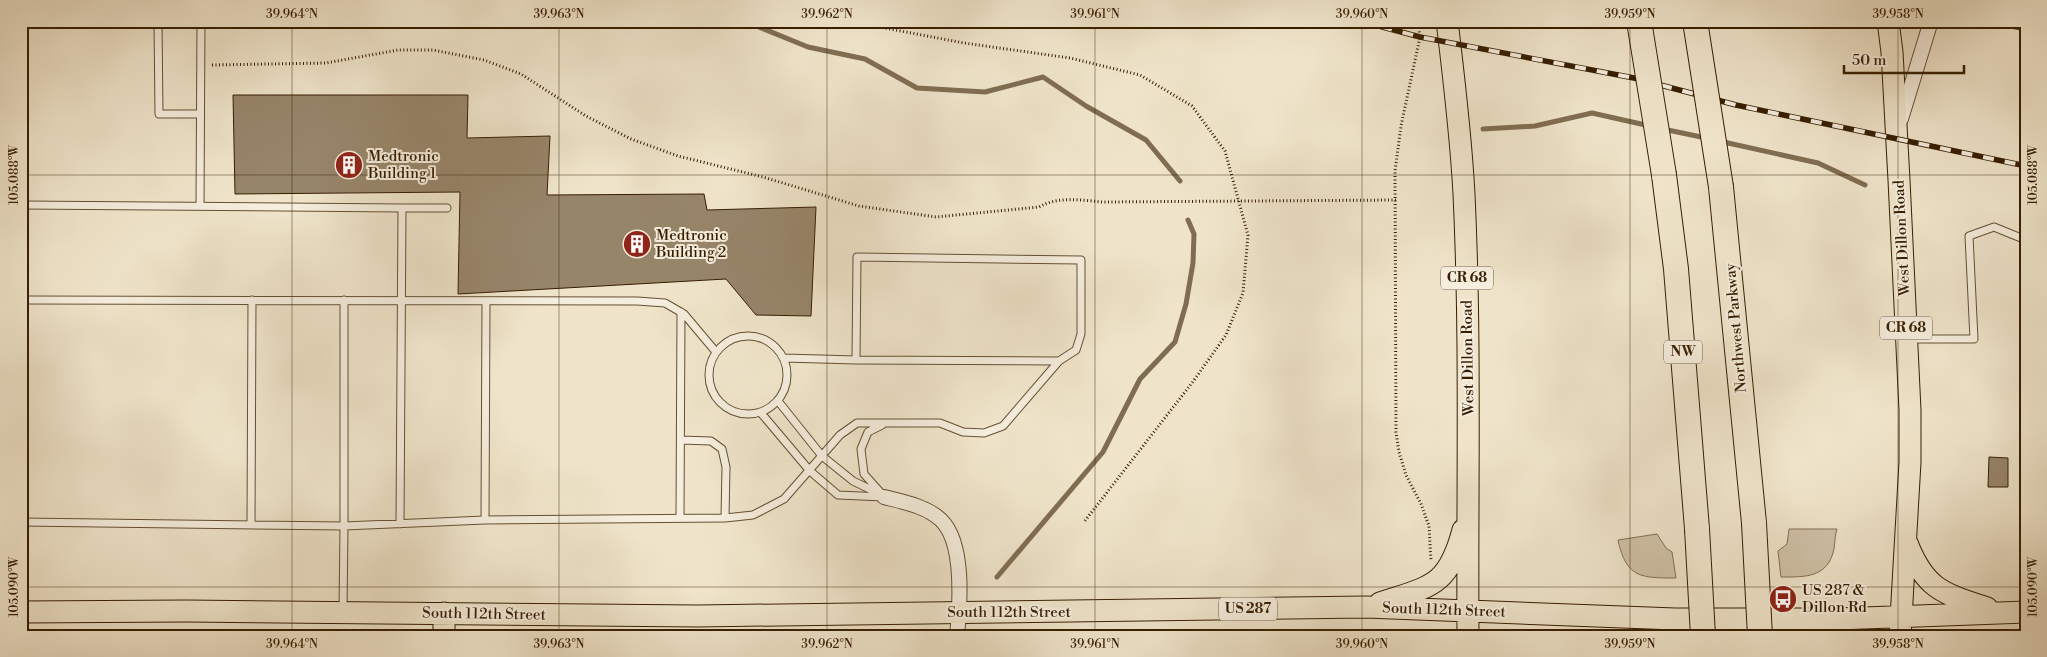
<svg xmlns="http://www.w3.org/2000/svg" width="2047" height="657" font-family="'Libre Bodoni',serif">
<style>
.green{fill:#d0c2a8;stroke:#847054}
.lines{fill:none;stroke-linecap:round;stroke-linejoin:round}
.stream{stroke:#806d51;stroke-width:5}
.building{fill:#97856a;stroke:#371e01}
.service-casing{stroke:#655033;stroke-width:9}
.minor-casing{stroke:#655033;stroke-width:16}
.primary-casing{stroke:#371e01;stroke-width:23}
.motorway-casing{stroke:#371e01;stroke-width:26}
.path{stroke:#371e01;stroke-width:3;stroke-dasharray:1 2.5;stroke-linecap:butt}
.service{stroke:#f5eddd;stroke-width:7}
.minor{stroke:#f5eddd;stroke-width:14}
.primary{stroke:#efe4ca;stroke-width:21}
.motorway{stroke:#efe4ca;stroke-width:24}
.rail-casing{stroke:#371e01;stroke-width:5.5}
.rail{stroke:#f5eddd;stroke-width:4;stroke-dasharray:11;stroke-linecap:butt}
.motorway-bridge-casing{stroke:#371e01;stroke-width:26;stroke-linecap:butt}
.motorway-bridge{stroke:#efe4ca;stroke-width:24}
.ticks{fill:none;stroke:#371e01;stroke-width:1;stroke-opacity:0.45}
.labels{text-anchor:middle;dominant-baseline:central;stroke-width:4;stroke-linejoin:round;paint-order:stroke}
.shield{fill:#f5eddd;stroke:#705c43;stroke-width:1}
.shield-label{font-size:14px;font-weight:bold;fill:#371e01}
.poi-label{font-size:15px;fill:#371e01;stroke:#f5eddd;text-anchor:start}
.street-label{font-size:15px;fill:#371e01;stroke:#f5eddd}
.neatline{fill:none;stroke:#371e01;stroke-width:2}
.ticks-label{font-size:12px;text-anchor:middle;fill:#371e01}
</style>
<rect width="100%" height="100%" fill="#efe4ca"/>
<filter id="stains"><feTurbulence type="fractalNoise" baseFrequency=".004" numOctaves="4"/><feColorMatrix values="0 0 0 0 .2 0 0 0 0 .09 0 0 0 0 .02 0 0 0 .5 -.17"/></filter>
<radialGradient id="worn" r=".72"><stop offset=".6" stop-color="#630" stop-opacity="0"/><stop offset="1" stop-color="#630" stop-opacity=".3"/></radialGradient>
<path class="green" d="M1789,529h48c-2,6 -2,13 -3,20 -6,29 -29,28 -53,28l-3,-26 9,-7z
M1657,534l9,14 6,4 4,26c-35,0 -50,0 -58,-38z"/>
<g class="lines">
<path class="stream" d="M744,21l64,26 57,12 52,29 68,4 58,-15 43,29 60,34 34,41
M1483,129l52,-3 57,-13 58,13
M1663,129l43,9
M1719,141l99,22 47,22
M997,577l106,-125 37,-73 35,-37 11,-38 7,-41 1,-29 -6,-14"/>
</g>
<path class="building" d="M233,95h235l-1,43 83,-2 -3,59 157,-1 3,16 109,-3 -5,109 -55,-1 -30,-36 -268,15 2,-102 -225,2z
M1989,457l19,1v29h-20z"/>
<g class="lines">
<defs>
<path id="service" d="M158,21l1,93h41
M1996,21l30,6
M21,205l381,3 -2,316
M200,206l1,-185
M402,208h45
M857,257l224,3v74l-5,16 -17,11 -203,-1z
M21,300l616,1 28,2 19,11 32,38
M709 375a39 39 0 1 1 78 0a39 39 0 1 1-78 0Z
M1910,339h64l-5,-103 25,-9 32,13
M784,358l72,2
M778,401l44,55 31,25 29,14
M761,413l49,58 28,24 46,2
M681,440l30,1 11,8 4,18 -1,51
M881,493l-17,-19 -3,-25 7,-17 14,-7
M680,518l1,-206
M485,520l1,-219
M21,522l323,4v-226
M251,525l1,-225
M343,611l1,-85 141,-6 240,-2 28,-3 31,-16 56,-64 17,-12h83l23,9 21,1 19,-7 56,-65"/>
<path id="minor" d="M1901,119l30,-98
M884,497c19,5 42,9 57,23 24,23 19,85 16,116"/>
<path id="primary" d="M1447,21c7,58 14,115 17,173 7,147 3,295 4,442
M1888,21l4,31 7,128 11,230v52l-10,174
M1907,543c18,46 35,50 80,65
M1380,603c51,-17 68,-16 83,-73
M21,612l165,-1 512,5 668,-9 309,12h162l189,-7
M444,613v23"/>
<path id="motorway" d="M1664,175l12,94 21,260
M1721,187l33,336"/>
</defs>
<use href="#service" class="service-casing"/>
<use href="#minor" class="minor-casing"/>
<use href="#primary" class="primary-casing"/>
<use href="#motorway" class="motorway-casing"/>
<path class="path" d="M848,21l116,22 106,15 70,17 52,31 33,45 23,84 -5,58 -17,42 -34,48 -108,139
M1418,21l2,16 -19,89 -6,45 1,261 3,20 7,23 15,29 8,22 2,35
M212,65l114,-2 72,-13h35l51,10 37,14 65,42 45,23 47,17 85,21 96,29 77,11 103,-10c19,-11 42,-7 63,-5l294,-2"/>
<use href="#service" class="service"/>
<use href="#minor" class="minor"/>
<use href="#primary" class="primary"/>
<use href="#motorway" class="motorway"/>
<defs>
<path id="rail" d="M1360,21l60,16 214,41 102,27 290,61"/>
</defs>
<use href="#rail" class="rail-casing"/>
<use href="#rail" class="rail"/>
<defs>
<path id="motorway-bridge" d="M1639,21l25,154
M1695,21l26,166
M1754,523l6,113
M1697,529l6,107"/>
</defs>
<use href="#motorway-bridge" class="motorway-bridge-casing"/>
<use href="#motorway-bridge" class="motorway-bridge"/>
</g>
<path class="ticks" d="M24,21v615M292,21v615M559,21v615M827,21v615M1095,21v615M1362,21v615M1630,21v615M1898,21v615M21,175h2005M21,587h2005"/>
<defs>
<symbol id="building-disc" viewBox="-11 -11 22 22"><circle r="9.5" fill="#8f2418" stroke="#f5eddd"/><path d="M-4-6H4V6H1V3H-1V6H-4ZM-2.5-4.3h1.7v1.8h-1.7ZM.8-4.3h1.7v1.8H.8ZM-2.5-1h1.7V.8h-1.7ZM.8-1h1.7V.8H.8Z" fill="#fff"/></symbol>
<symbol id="bus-disc" viewBox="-11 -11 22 22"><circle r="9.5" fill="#8f2418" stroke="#f5eddd"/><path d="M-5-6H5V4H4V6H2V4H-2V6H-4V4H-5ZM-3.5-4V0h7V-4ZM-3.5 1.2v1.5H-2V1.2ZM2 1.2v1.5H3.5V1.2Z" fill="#fff"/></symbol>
</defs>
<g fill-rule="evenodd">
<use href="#building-disc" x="333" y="149" width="32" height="32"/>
<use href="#building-disc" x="621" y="228" width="32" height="32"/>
<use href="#bus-disc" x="1767" y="583" width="32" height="32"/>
</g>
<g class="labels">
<g class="shield">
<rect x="1441" y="266.5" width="52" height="23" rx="4"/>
<rect x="1880" y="316.5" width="52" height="23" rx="4"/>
<rect x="1664" y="340.5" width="38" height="23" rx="4"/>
<rect x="1219" y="597.5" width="58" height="23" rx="4"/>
</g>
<g class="shield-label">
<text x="1467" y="278">CR 68</text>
<text x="1906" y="328">CR 68</text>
<text x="1683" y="352">NW</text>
<text x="1248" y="609">US 287</text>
</g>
<g class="poi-label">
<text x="368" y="156">Medtronic<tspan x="368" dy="17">Building 1</tspan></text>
<text x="656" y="235">Medtronic<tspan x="656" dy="17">Building 2</tspan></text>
<text x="1802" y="590">US 287 &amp;<tspan x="1802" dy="17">Dillon Rd</tspan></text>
</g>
<g class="street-label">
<text transform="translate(1902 238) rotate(-93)">West Dillon Road</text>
<text transform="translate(1736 328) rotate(-95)">Northwest Parkway</text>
<text transform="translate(1468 358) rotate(-91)">West Dillon Road</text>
<text transform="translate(1444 610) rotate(2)">South 112th Street</text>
<text x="1009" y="612">South 112th Street</text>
<text transform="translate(484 614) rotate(1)">South 112th Street</text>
</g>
</g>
<rect width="2047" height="657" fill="none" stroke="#efe4ca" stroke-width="55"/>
<path d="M1844 65v8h120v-8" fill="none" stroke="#371e01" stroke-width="2.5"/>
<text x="1852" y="65" font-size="15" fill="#371e01" stroke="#f5eddd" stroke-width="4" paint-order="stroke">50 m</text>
<rect x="28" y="28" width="1992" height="602" class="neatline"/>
<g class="ticks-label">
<text x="292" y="18">39.964°N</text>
<text x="559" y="18">39.963°N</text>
<text x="827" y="18">39.962°N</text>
<text x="1095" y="18">39.961°N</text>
<text x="1362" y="18">39.960°N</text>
<text x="1630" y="18">39.959°N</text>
<text x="1898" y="18">39.958°N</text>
<text transform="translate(2033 175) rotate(-90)" y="4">105.088°W</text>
<text transform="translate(14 175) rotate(-90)" y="4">105.088°W</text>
<text transform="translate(2033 587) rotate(-90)" y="4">105.090°W</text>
<text transform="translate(14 587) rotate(-90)" y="4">105.090°W</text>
<text x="292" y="648">39.964°N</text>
<text x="559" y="648">39.963°N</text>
<text x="827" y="648">39.962°N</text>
<text x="1095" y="648">39.961°N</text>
<text x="1362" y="648">39.960°N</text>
<text x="1630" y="648">39.959°N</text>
<text x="1898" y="648">39.958°N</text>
</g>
<rect width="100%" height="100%" filter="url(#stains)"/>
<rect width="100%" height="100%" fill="url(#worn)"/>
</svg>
